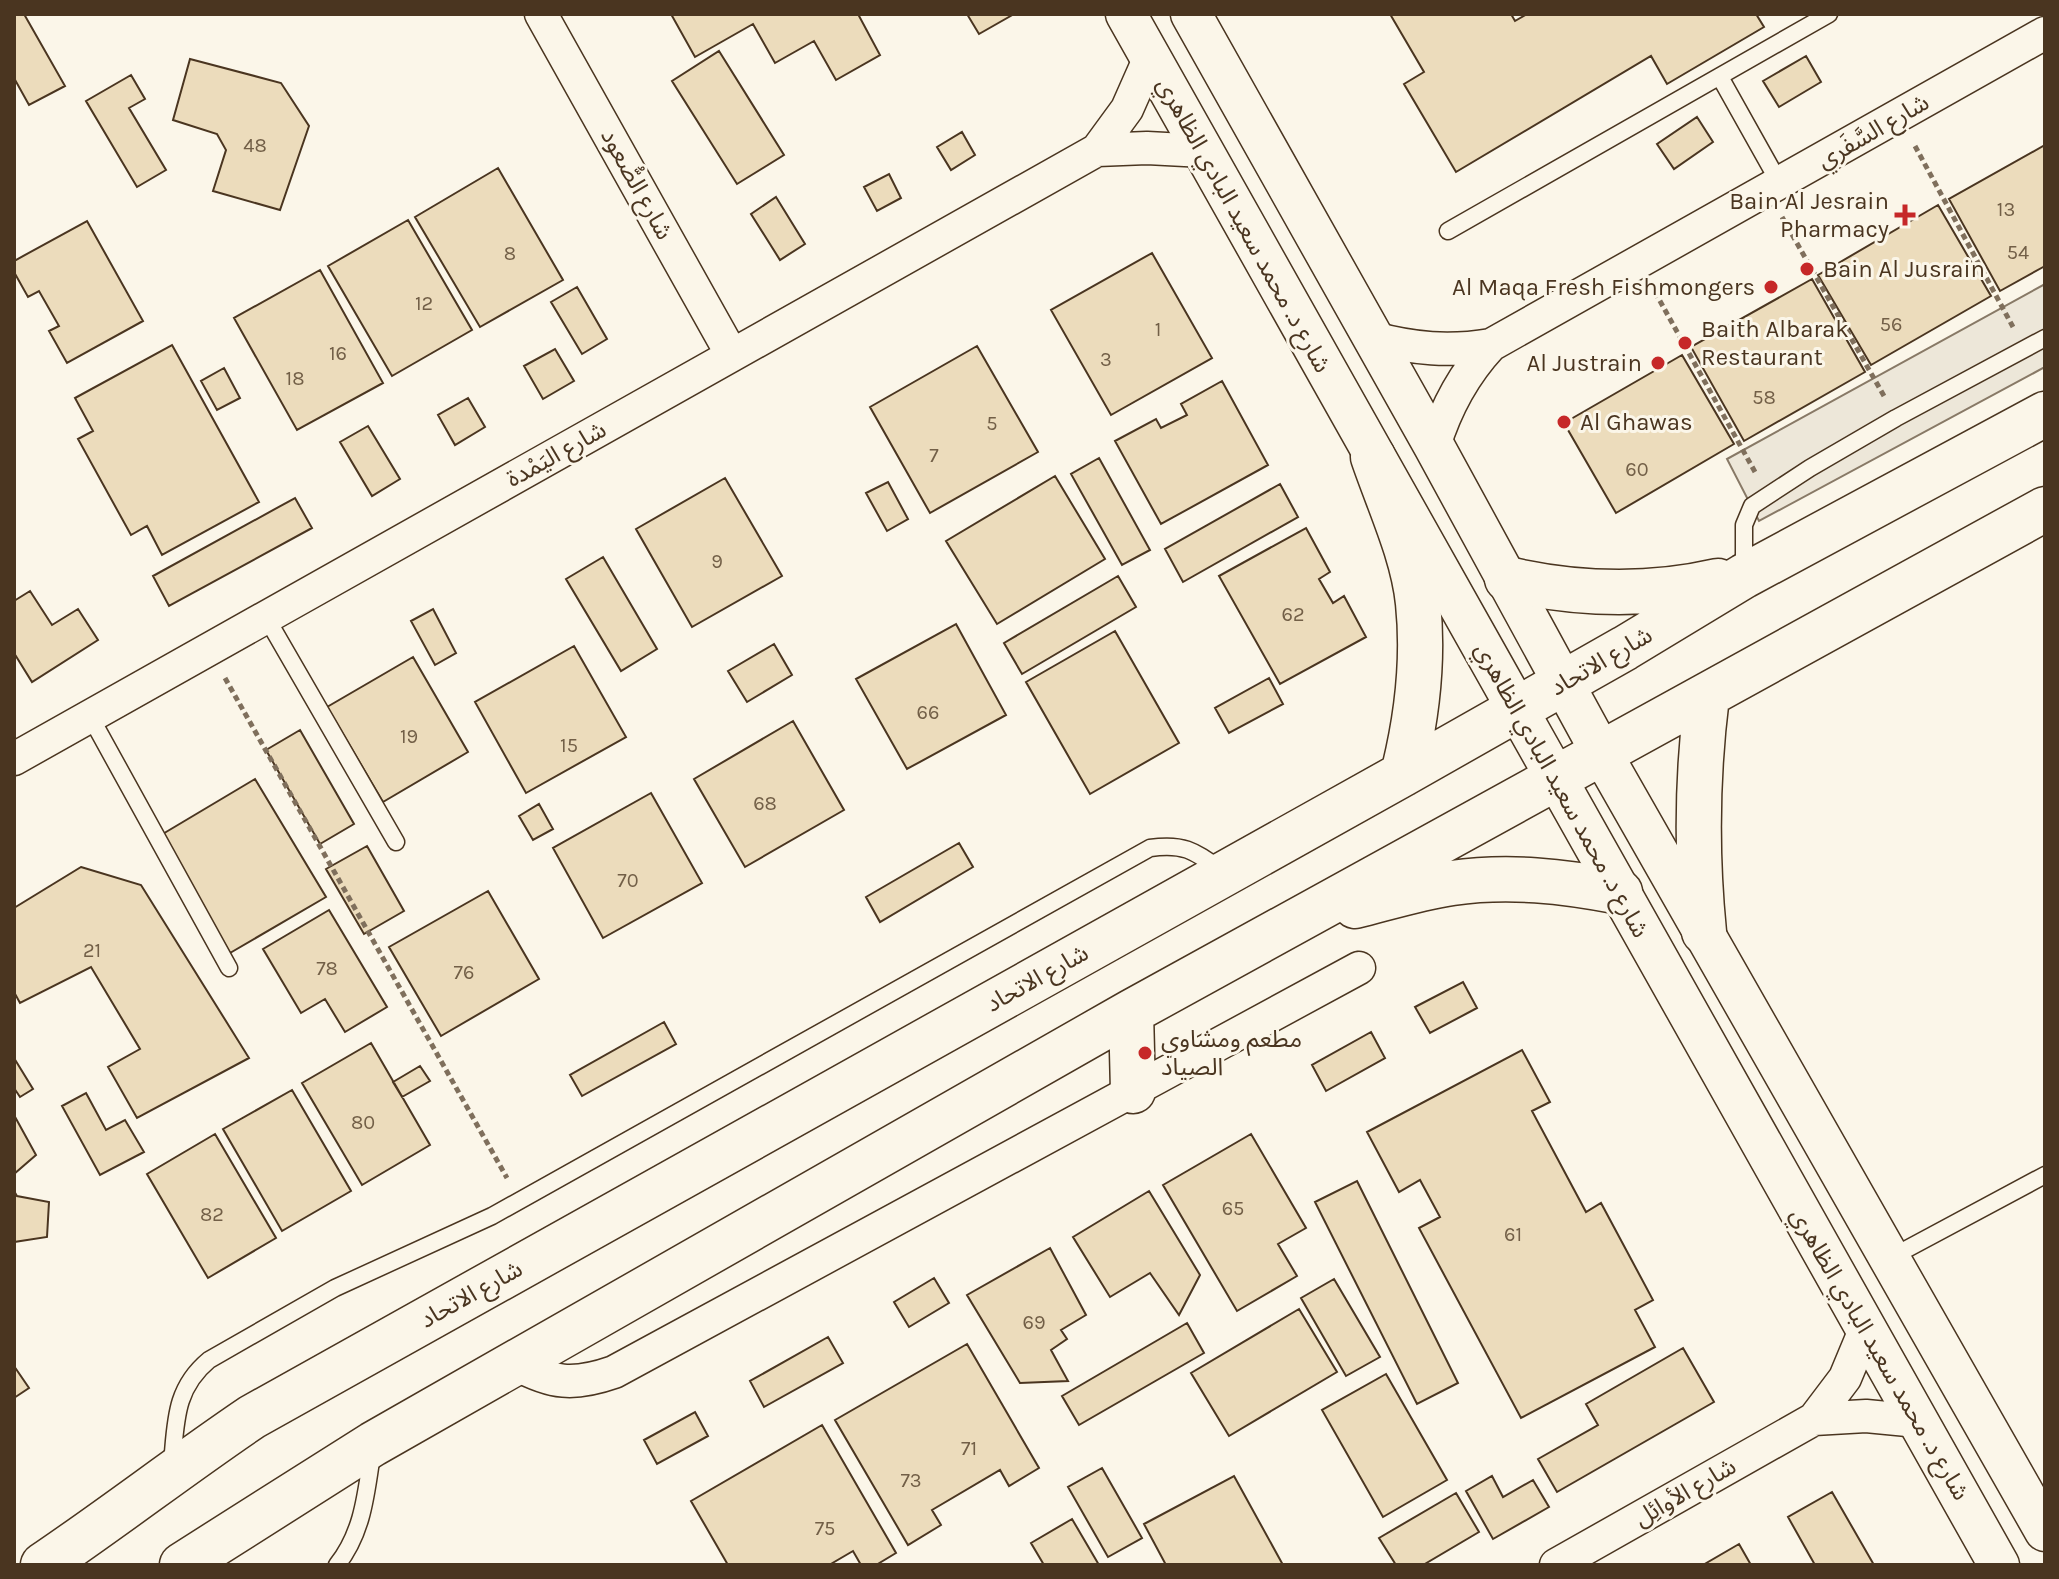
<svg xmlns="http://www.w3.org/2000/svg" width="2059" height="1579" font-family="Karla,'Noto Sans Arabic',sans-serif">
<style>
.parking{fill:#ede7d9;stroke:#887966;stroke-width:2}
.building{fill:#ecdcbc;stroke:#4a3520;stroke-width:2}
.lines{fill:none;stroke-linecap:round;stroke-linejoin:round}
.service-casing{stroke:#4a3520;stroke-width:19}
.minor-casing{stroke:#4a3520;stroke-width:35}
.tertiary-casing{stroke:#4a3520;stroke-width:43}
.secondary-casing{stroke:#4a3520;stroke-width:47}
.path{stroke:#7f6f5c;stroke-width:5;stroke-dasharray:6 4;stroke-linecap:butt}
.service{stroke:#fbf6e9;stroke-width:16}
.minor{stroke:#fbf6e9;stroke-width:32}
.tertiary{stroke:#fbf6e9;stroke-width:40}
.secondary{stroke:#fbf6e9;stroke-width:44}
.poi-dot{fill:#c62828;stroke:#fbf6e9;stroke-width:3}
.labels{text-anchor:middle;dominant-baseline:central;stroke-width:6;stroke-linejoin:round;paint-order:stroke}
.number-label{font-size:20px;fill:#725f47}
.street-label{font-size:24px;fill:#4a3520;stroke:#fbf6e9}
.poi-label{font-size:24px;fill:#4a3520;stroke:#fbf6e9;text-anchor:start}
</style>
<rect width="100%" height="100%" fill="#fbf6e9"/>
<path class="parking" d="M2045,284v83l-286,154 -32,-62z"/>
<path class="building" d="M14,14h10l41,72 -36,19 -15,-27z
M671,14h187l22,41 -44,25 -22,-39 -39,22 -22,-39 -58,33z
M967,14h47l-35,20z
M1390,14h121l4,7 12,-7h229l8,13 -97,57 -16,-28 -195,116 -52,-88 20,-12z
M719,51l65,104 -47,29 -65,-103z
M1806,56l15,26 -42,25 -16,-26z
M190,59l91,24 28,43 -29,84 -67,-19 13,-41 -9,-16 -44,-14z
M131,75l14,24 -16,9 37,62 -29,17 -51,-86z
M1697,117l16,25 -39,27 -17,-25z
M962,132l13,23 -24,15 -14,-23z
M2045,145v121l-45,25 -51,-92z
M498,168l65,112 -83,47 -65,-110z
M889,174l12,24 -24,13 -13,-24z
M776,197l29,47 -25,16 -29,-46z
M1938,205l53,91 -120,69 -53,-90z
M408,220l64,110 -80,46 -64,-110z
M87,221l56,100 -76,42 -18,-32 10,-5 -20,-35 -11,6 -14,-25v-11z
M1152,253l60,105 -101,57 -60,-105z
M320,270l63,113 -86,47 -63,-112z
M1812,279l53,93 -121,69 -53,-94z
M577,287l30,52 -25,15 -31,-52z
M172,345l87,157 -97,53 -15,-29 -16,9 -53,-96 15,-8 -18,-33z
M977,346l61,106 -108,61 -60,-106z
M555,349l19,32 -31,18 -19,-33z
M1682,355l52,89 -118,69 -52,-90z
M224,368l16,30 -23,12 -16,-29z
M1222,381l46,84 -107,59 -46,-83 41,-22 5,9 26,-13 -6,-11z
M468,398l17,29 -30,18 -17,-30z
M368,426l32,53 -28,17 -32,-54z
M1099,458l51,92 -28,15 -51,-91z
M1055,476l50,83 -108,65 -51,-83z
M725,478l57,98 -90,51 -56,-98z
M888,482l20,37 -21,12 -21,-38z
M1280,484l18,33 -115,65 -18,-33z
M295,498l17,30 -143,78 -16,-30z
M1306,528l24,44 -11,7 14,24 11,-7 22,41 -86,47 -61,-108z
M603,557l54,92 -36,22 -55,-92z
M1118,576l18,31 -114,67 -18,-31z
M30,591l22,34 26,-16 20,31 -66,42 -18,-29v-52z
M433,609l23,44 -21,12 -24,-44z
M956,624l50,91 -99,54 -51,-90z
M1115,631l64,112 -89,51 -64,-112z
M774,644l18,31 -45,27 -19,-31z
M574,646l52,91 -100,56 -51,-91z
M413,657l55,95 -85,50 -56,-95z
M1269,678l14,26 -54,29 -14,-25z
M793,721l51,89 -99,57 -51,-88z
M300,730l54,94 -34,20 -54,-94z
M255,779l71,118 -96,56 -69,-118z
M651,793l51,90 -99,55 -50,-90z
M539,804l14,25 -20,11 -14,-24z
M959,843l14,24 -93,55 -14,-25z
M367,846l37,65 -40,23 -38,-65z
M81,867l60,18 108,173 -112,60 -29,-51 32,-18 -49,-82 -71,36 -6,-11v-84z
M488,891l51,88 -98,57 -52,-89z
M329,910l58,97 -42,25 -20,-33 -24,14 -38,-64z
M1463,982l14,26 -47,25 -15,-26z
M664,1022l12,22 -94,52 -12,-21z
M1371,1032l14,26 -59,33 -14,-26z
M371,1043l59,102 -68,40 -60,-102z
M1522,1050l28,52 -18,9 54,101 15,-9 52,97 -18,10 20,37 -134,71 -102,-190 21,-11 -20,-37 -21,12 -32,-60z
M14,1058l19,31 -13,8 -6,-9z
M420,1066l10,15 -28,16 -9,-15z
M292,1090l59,101 -69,40 -59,-102z
M86,1093l20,37 19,-10 19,32 -44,23 -38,-69z
M14,1115l22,40 -22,19z
M215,1134l61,104 -68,40 -61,-104z
M1251,1134l55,94 -28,16 19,32 -60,35 -74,-126z
M1357,1181l101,202 -41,21 -102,-202z
M14,1191l3,5 32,6 -2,35 -33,5z
M1149,1191l51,84 -21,40 -29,-42 -40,24 -37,-60z
M1050,1248l36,67 -25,15 6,9 -16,11 17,31 -48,2 -53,-88z
M934,1278l15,25 -40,24 -15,-25z
M1334,1279l46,78 -34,19 -45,-78z
M1299,1309l38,63 -108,64 -38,-63z
M1187,1323l17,30 -125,72 -17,-29z
M828,1337l15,26 -79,44 -14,-26z
M967,1344l72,124 -30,18 -9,-16 -68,40 9,15 -33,20 -73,-125z
M1683,1348l31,54 -157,90 -19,-33 60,-34 -12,-21z
M14,1366l15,22 -15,10z
M1386,1374l61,106 -64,37 -61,-107z
M695,1412l13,24 -51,28 -13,-24z
M822,1425l74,128 -20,12h-15l-8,-14 -24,14h-101l-37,-64z
M1102,1468l40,70 -34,19 -40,-70z
M1234,1476l49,89h-117l-22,-41z
M1492,1476l11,21 30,-17 16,27 -56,32 -27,-48z
M1832,1492l42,73h-59l-27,-48z
M1456,1493l23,39 -56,33h-27l-17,-27z
M1072,1519l27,46h-55l-13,-22z
M1739,1544l12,21h-48z"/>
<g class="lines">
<defs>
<path id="service" d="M1720,77l60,107
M1448,231l381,-217
M1744,573v-48l8,-19 58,-38 86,-50 149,-80
M266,617l130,225
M90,716l139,252
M1890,1258l155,-83
M172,1464c4,-41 2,-75 37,-104l126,-72 157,-72 658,-368c34,-5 44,3 71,22
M337,1565c26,-33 29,-71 35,-111"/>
<path id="minor" d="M541,14l191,341
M1097,150l50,-2 57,3
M1373,338c41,11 76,14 118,7
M1434,446c12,-39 29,-71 57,-101l554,-312
M14,759l1083,-609 30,-41 23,-52
M514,1363c38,21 60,23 100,9l745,-404
M1814,1419l52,-3 52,5
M1556,1565l258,-146 31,-41 20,-48"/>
<path id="tertiary" d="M1126,14c289,518 584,1033 873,1551
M1191,14l243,432 168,308 443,777"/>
<path id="secondary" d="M1373,457c16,47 40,97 45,146 6,58 -1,115 -15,171
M1507,579c70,16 141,18 211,2
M1355,906c32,-8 64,-18 97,-23 57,-8 111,-2 168,9
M1704,932c-8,-80 -7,-157 3,-236
M1131,1012l2,79
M43,1565c71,-48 138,-100 209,-148l1151,-643 222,-126 119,-72 301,-162
M182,1565l191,-121 758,-432 914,-503"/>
</defs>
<use href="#service" class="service-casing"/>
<use href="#minor" class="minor-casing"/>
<use href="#tertiary" class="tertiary-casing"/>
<use href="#secondary" class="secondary-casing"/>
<path class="path" d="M1915,146l98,181
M1782,217l102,179
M1655,292l100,180
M225,678l282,500"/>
<use href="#service" class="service"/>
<use href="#minor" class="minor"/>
<use href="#tertiary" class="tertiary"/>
<use href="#secondary" class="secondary"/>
</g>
<g class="poi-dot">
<path d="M1901 203h8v8h8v8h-8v8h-8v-8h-8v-8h8z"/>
<circle cx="1807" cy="269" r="8"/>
<circle cx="1771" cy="287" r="8"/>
<circle cx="1685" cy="343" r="8"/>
<circle cx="1658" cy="363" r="8"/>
<circle cx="1564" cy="422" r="8"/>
<circle cx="1145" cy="1053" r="8"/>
</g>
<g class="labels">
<g class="number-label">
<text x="255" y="145">48</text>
<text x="2006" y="209">13</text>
<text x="2018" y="252">54</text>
<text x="510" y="253">8</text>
<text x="424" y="303">12</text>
<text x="1891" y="324">56</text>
<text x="1158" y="329">1</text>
<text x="338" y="353">16</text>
<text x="1106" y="359">3</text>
<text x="295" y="378">18</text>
<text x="1764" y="397">58</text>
<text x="992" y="423">5</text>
<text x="934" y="455">7</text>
<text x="1637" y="469">60</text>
<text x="717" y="561">9</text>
<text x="1293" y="614">62</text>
<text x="928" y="712">66</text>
<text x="409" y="736">19</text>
<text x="569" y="745">15</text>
<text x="765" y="803">68</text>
<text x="628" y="880">70</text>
<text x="92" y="950">21</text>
<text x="327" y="968">78</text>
<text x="464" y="972">76</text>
<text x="363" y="1122">80</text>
<text x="1233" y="1208">65</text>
<text x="212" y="1214">82</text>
<text x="1513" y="1234">61</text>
<text x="1034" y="1322">69</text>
<text x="969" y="1448">71</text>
<text x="911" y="1480">73</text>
<text x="825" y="1528">75</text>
</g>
<g class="street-label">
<text transform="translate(1873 131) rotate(-30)">شارع السَّفَري</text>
<text transform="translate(637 184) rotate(61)">شارع الصُّعود</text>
<text transform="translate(1244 225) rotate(61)">شارع د. محمد سعيد البادي الظاهري</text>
<text transform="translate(556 454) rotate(-29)">شارع اليَمْدة</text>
<text transform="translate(1601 661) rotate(-30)">شارع الاتحاد</text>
<text transform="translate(1562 790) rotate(61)">شارع د. محمد سعيد البادي الظاهري</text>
<text transform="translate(1037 978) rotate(-29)">شارع الاتحاد</text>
<text transform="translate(471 1294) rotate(-29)">شارع الاتحاد</text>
<text transform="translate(1880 1354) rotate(60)">شارع د. محمد سعيد البادي الظاهري</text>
<text transform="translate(1685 1492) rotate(-30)">شارع الأوائِل</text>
</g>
<g class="poi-label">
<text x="1889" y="201" text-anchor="end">Bain Al Jesrain<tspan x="1889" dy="28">Pharmacy</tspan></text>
<text x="1823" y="269">Bain Al Jusrain</text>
<text x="1755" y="287" text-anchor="end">Al Maqa Fresh Fishmongers</text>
<text x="1701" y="329">Baith Albarak<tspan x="1701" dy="28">Restaurant</tspan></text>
<text x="1642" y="363" text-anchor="end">Al Justrain</text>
<text x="1580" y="422">Al Ghawas</text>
<text x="1161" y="1039">مطعم ومشاوي<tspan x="1161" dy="28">الصياد</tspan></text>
</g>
</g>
<rect width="2059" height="1579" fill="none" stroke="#4a3520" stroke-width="32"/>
</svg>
